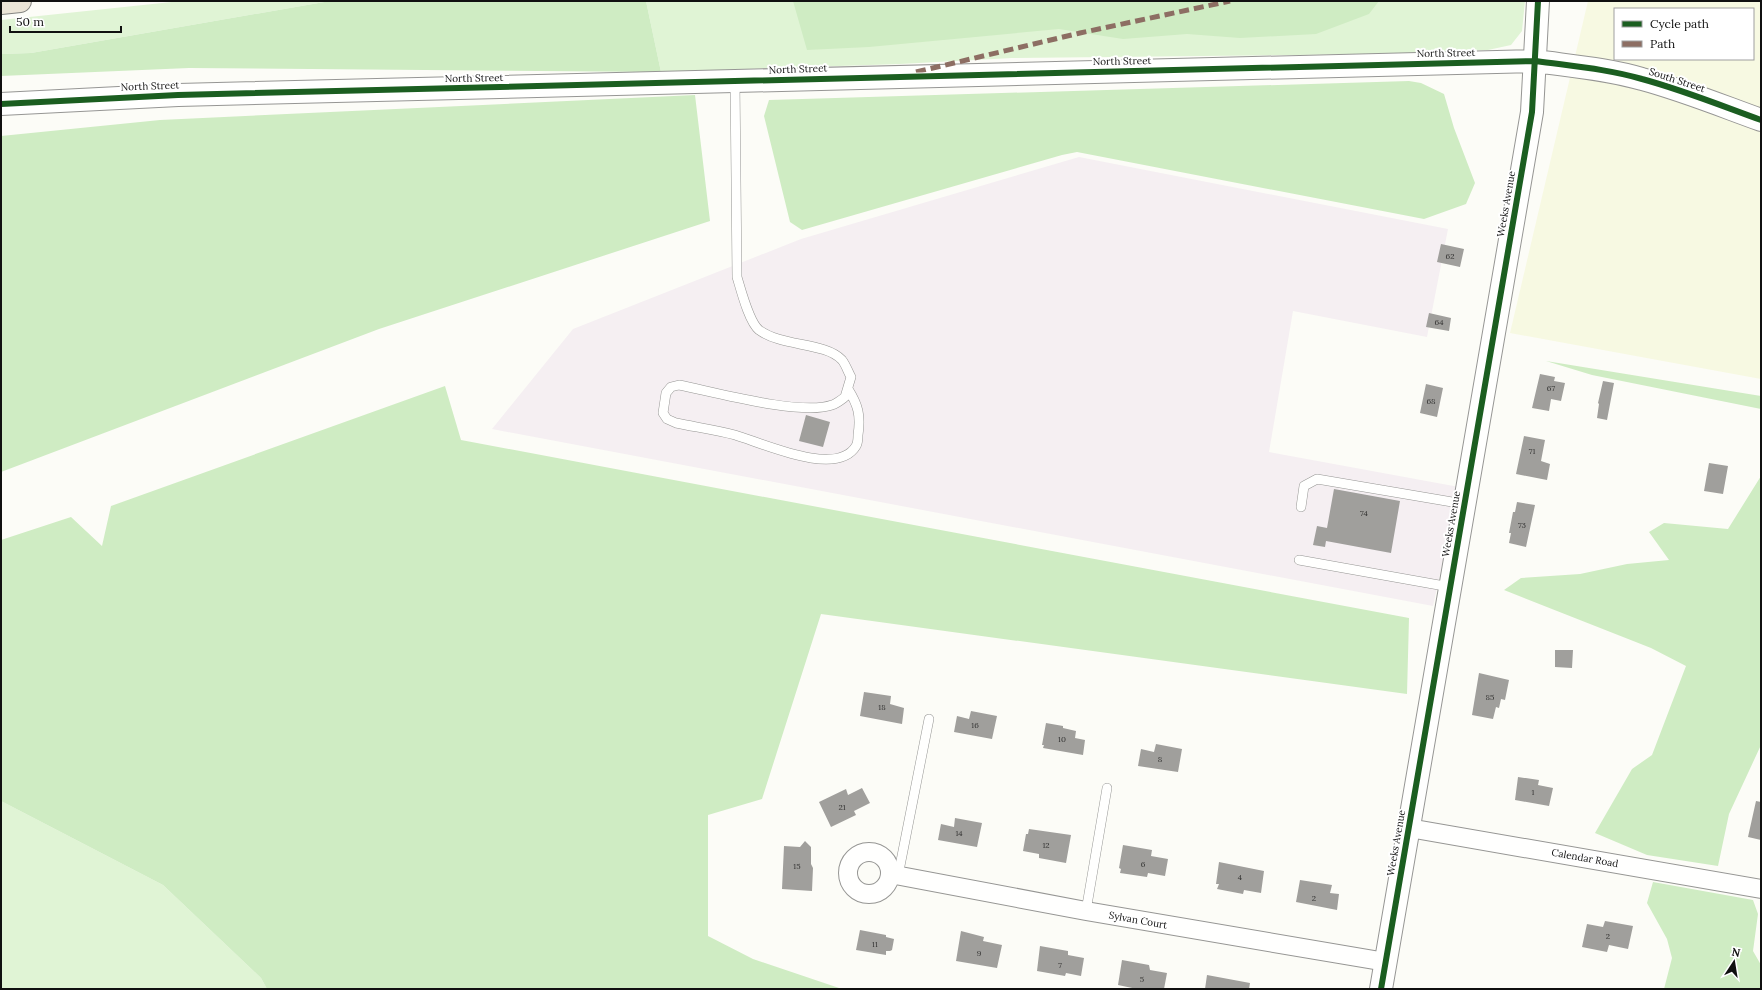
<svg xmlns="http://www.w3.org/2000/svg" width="1762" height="990" font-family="Lora,serif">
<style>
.industrial{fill:#f5eff2}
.farmland{fill:#f7f9e2;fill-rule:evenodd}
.green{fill:#e0f4d5}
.forest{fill:#cfecc3}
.building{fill:#a09f9c}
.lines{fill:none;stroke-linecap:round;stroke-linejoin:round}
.service-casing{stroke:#969694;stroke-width:10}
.minor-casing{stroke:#969694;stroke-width:20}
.tertiary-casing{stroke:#969694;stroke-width:24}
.motorway-casing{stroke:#848481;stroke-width:24}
.service{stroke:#fffffe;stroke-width:9}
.minor{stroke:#fffffe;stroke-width:18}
.tertiary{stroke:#fffffe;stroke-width:22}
.motorway{stroke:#ebe4d7;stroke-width:22}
.quiet{stroke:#8d6e63;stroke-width:5;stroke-dasharray:10 5;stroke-linecap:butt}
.cycleway-casing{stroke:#fff;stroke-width:8}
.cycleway{stroke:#1b5e20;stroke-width:6}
.labels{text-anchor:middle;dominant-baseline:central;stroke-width:4;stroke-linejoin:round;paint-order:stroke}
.number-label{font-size:8px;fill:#343433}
.street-label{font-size:10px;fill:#101010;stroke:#fff}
</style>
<rect width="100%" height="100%" fill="#fcfcf7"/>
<path class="industrial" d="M1079,157l369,72 -21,108 -134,-26 -24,141 190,35 -26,119 -941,-177 81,-100 228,-90z"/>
<path class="farmland" d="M1588,1h173v378l-251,-46zM1615,9h138v50h-138z"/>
<path class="green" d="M181,1h149l-299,52 -30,1v-34z
M646,1h879l-3,30 -11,14 -23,5 -102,4 -374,4 -112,6 -239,8z
M1,801l162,84 98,93 6,11h-266z"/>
<path class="forest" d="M330,1h316l15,71 -472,-4 -188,8v-22l30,-1z
M793,1h586l-10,13 -53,20 -76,4 -53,-4 -64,5 -64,-10 -190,18 -62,3z
M1409,81l12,2 23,11 10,34 21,55 -9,21 -42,15 -347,-67 -15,3 -260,75 -12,-8 -26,-106 5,-16z
M695,95l15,126 -331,108 -378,143v-336l159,-16z
M1546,361l215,35v13l-169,-34z
M445,386l16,54 948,178 -2,76 -586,-80 -59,185 -54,16v121l45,23 89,30h-575l-6,-11 -98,-93 -162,-84v-261l70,-23 31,29 9,-40z
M1761,476v269l-32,69 -11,52 -71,-11 -52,-22 37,-64 20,-14 34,-89 -35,-18 -147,-58 17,-12 59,-4 47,-10 42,-4 -20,-28 15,-9 64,6z
M1653,882l100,18 5,14 -5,37 8,14v24h-97l8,-31 -5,-19 -20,-36z"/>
<path class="building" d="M1441,244l23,5 -4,18 -23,-5z
M1429,313l22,5 -2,13 -23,-4z
M1540,374l15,3 -1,4 11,2 -4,18 -10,-2 -2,12 -17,-3z
M1603,381l11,2 -7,37 -10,-2 2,-14 -1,-1z
M1426,384l17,4 -6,29 -17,-4z
M806,415l24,7 -7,25 -24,-6z
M1524,436l21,4 -4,21 9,3 -3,16 -31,-6z
M1709,463l19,3 -5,28 -19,-3z
M1334,489l66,12 -9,52 -65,-12 -1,6 -12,-2 4,-19 10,2z
M1517,502l18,3 -9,42 -17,-4 2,-10h-2l4,-21h2z
M1555,650h18l-1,18 -17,-1z
M1479,673l30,7 -4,20 -4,-1 -2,9 -3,-1 -3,12 -21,-4z
M864,692l27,4 -1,8 14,4 -2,16 -42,-8z
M971,711l26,5 -5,23 -38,-7 3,-16 12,3z
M1046,723l17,3v2l13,3 -1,7 10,2 -2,15 -40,-7 1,-3h-2z
M1156,744l26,5 -4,23 -40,-6 3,-17 13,3z
M1518,777l21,3 -1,5 15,3 -4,18 -34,-6z
M862,788l8,15 -16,8 2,4 -25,12 -12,-25 27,-13 2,6z
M1756,801l5,1v38l-13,-3z
M955,818l27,5 -5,24 -39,-7 3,-16 13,3z
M1029,829l42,6 -5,28 -27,-5v-4l-16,-3 3,-17h2z
M805,841l6,6v17l2,4 -1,23 -30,-2 2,-43 16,1z
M1123,845l29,5 -1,6 17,3 -3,17 -17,-3 -1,4 -27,-4 1,-4 -2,-1z
M1219,862l45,9 -3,22 -17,-3 -1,4 -26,-5 2,-5h-3z
M1300,880l32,5 -2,8 9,1 -2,16 -41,-8z
M1605,921l28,5 -5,23 -19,-4 -2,7 -25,-5 5,-23 16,3z
M860,930l26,5v2l8,2 -2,11 -2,1h-4v4l-30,-5z
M961,931l23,6 -1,4 19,4 -5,23 -41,-7z
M1040,946l28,5v4l16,3 -3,18 -15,-3 -1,3 -28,-5z
M1122,960l27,5 1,5 17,3 -3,16h-27l-19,-4z
M1207,975l43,8 -1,6h-44z"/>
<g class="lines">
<defs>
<path id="service" d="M735,81l2,196c4,13 12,45 22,53 23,17 66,12 83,30 4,5 6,12 9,17l-6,20c-4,3 -9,7 -13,8 -31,11 -118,-13 -153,-20l-8,2 -5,6 -3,20 4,6 9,4c19,4 40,7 59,12 27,8 102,43 121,11 2,-3 2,-8 2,-11 3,-20 0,-30 -10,-46
M1301,507l3,-21 13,-7 147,25
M1299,560l151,27
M898,876l31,-157
M1086,911l21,-123"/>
<path id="minor" d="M1409,828l352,61
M848 873a21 21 0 1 1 42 0a21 21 0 1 1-42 0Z
M890,874l196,37 300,51"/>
<path id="tertiary" d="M1,104l177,-9 1358,-34c35,5 72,8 106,18 41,11 80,27 119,41
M1381,989l151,-877 6,-111"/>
<path id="motorway" d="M1,3l19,-2"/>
</defs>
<use href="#service" class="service-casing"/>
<use href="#minor" class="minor-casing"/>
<use href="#tertiary" class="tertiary-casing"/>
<use href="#motorway" class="motorway-casing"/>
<use href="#service" class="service"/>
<use href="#minor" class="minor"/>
<use href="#tertiary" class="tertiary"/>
<use href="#motorway" class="motorway"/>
<path class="quiet" d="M916,72l164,-39 150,-32"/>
<defs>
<path id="cycleway" d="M1,104l177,-9 1358,-34c35,5 72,8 106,18 41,11 80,27 119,41
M1381,989l151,-877 6,-111"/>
</defs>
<use href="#cycleway" class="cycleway-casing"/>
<use href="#cycleway" class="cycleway"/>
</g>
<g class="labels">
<g class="number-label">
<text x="1450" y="256">62</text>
<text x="1439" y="322">64</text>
<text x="1551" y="388">67</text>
<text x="1431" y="401">68</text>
<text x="1532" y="451">71</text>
<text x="1364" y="513">74</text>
<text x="1522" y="525">73</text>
<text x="1490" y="697">85</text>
<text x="882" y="707">18</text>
<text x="975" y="725">16</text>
<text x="1062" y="739">10</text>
<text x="1160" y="759">8</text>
<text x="1533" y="792">1</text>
<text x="842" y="807">21</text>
<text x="959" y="833">14</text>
<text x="1046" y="845">12</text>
<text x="1143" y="864">6</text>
<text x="797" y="866">15</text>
<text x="1240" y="877">4</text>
<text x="1314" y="898">2</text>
<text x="1608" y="936">2</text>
<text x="875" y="944">11</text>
<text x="979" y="953">9</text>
<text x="1060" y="965">7</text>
<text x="1142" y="979">5</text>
</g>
<g class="street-label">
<text transform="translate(1446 53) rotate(-1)">North Street</text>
<text transform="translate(1122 61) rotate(-1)">North Street</text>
<text transform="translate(798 69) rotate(-2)">North Street</text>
<text transform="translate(474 78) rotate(-1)">North Street</text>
<text transform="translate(1677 80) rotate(18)">South Street</text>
<text transform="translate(150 86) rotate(-2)">North Street</text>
<text transform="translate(1506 204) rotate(-80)">Weeks Avenue</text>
<text transform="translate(1451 524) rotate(-80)">Weeks Avenue</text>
<text transform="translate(1396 843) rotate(-80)">Weeks Avenue</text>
<text transform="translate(1585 858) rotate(10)">Calendar Road</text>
<text transform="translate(1138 920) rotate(10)">Sylvan Court</text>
</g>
</g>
<rect width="1762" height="990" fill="none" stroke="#101010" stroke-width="4"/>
<rect x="1614" y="8" width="140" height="52" fill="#ffffff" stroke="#9f9f9f"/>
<rect x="1622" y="21" width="20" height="6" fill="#1b5e20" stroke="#9f9f9f"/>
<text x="1650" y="28" font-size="12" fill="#101010">Cycle path</text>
<rect x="1622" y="41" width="20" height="6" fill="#8d6e63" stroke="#9f9f9f"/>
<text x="1650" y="48" font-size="12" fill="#101010">Path</text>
<g transform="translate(1734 962) rotate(12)" stroke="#ffffff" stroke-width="3" paint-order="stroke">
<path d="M0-3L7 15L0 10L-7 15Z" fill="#101010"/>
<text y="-6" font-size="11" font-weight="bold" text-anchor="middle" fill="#101010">N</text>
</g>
<path d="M10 26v6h111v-6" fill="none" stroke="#101010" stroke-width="2"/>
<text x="16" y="26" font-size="12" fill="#101010" stroke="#ffffff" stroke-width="3" paint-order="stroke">50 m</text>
</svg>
